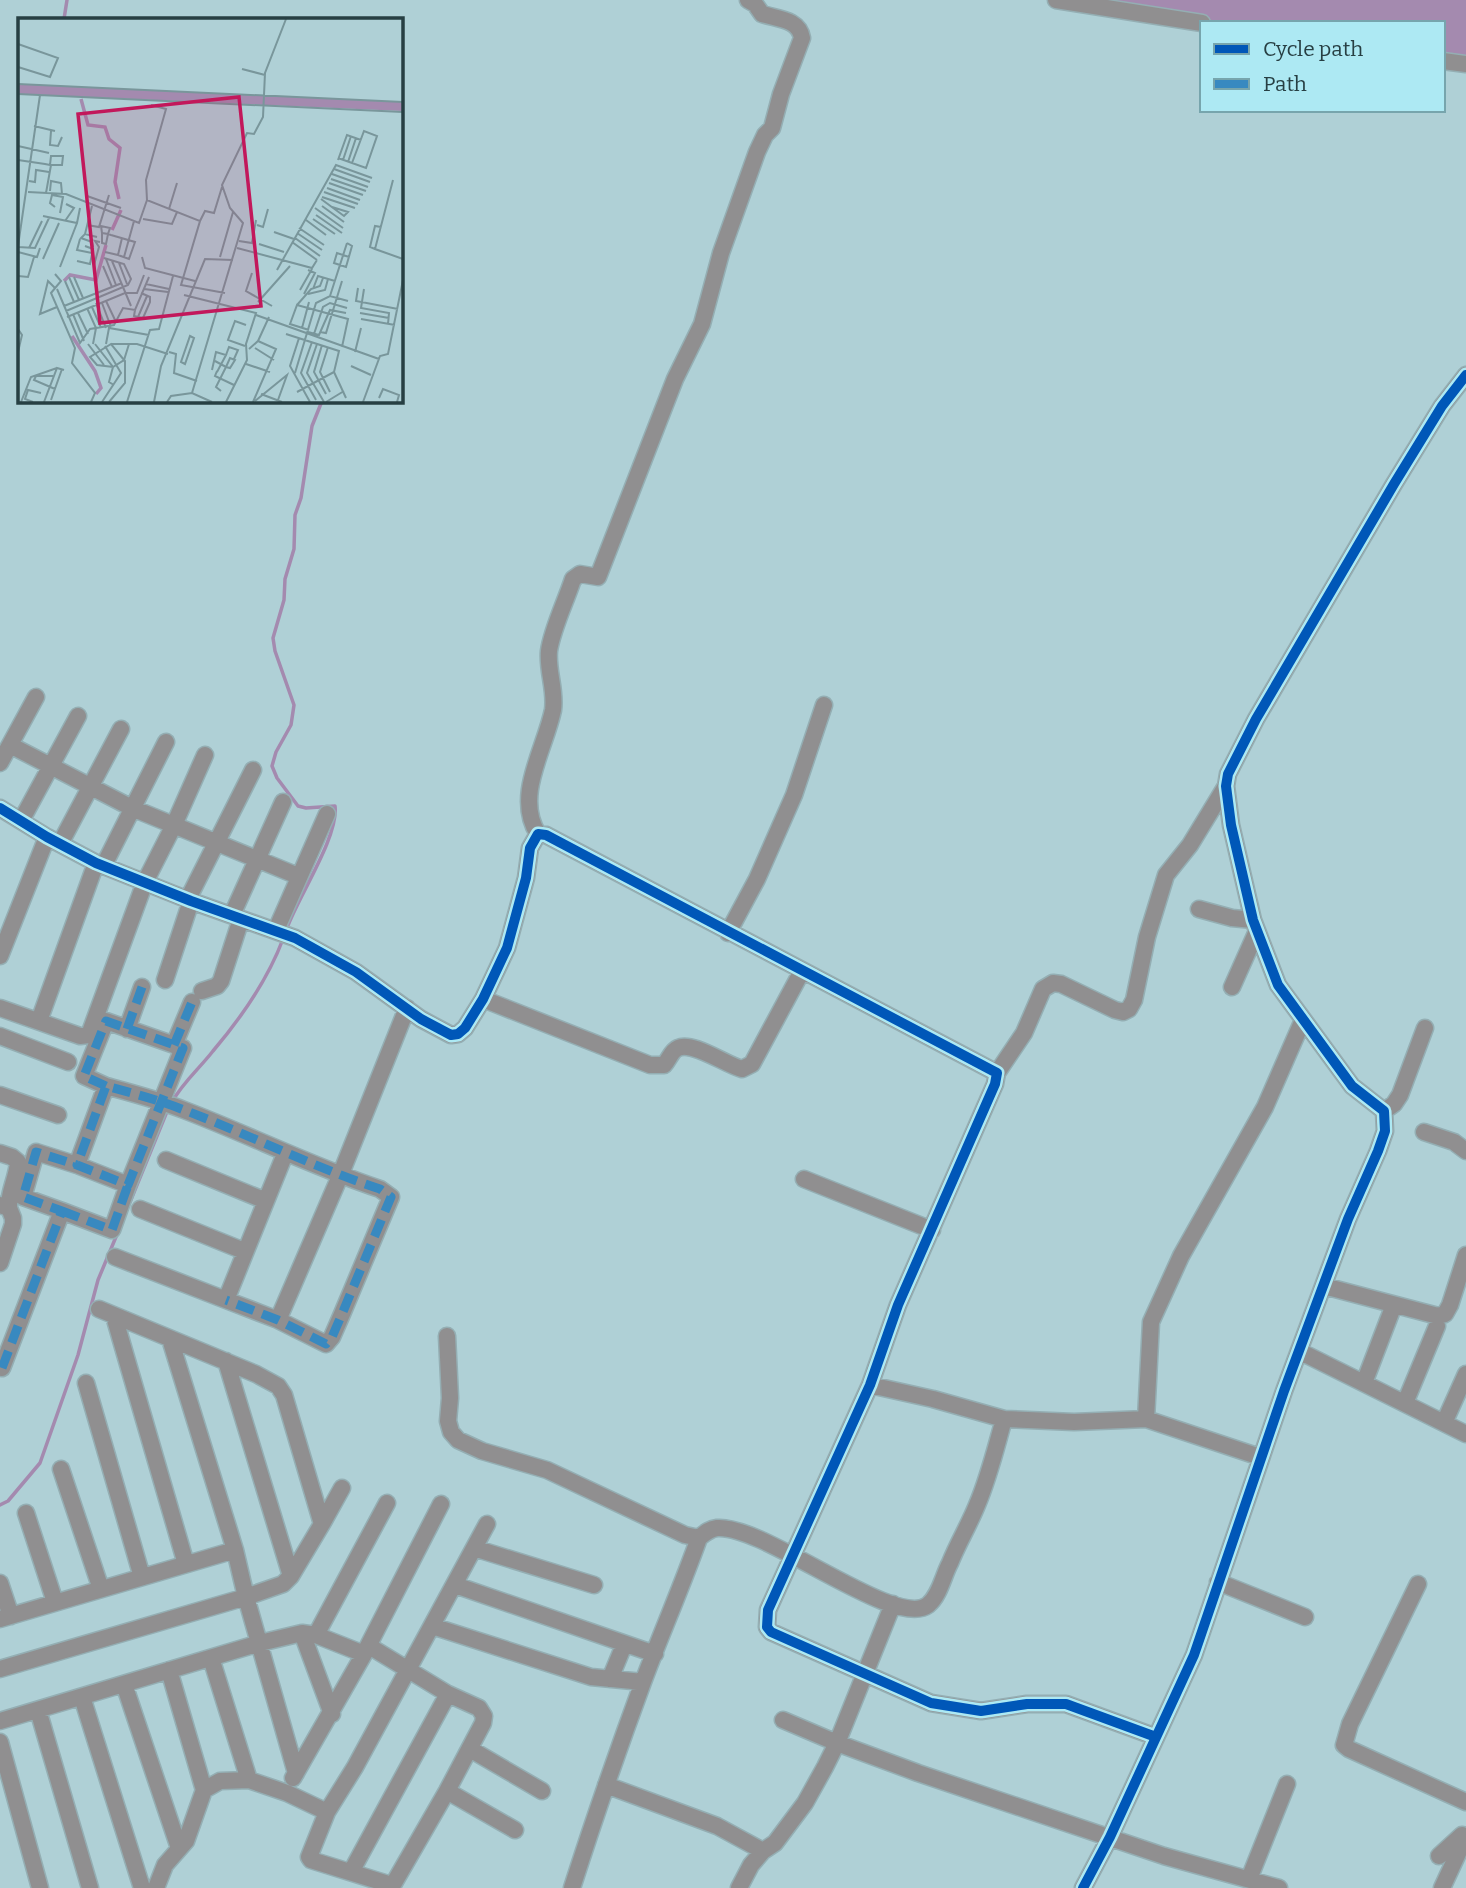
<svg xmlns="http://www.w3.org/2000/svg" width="1466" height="1888" font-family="Bitter,serif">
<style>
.water{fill:#a48aaf}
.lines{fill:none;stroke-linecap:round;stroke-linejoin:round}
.stream{stroke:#a48aaf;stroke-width:3.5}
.minor-casing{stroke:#94aeb3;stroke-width:19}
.minor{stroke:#908f90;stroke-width:16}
.quiet{stroke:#3889c0;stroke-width:9;stroke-dasharray:18 9;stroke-linecap:butt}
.cycleway-casing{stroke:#ade9f3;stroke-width:15}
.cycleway{stroke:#0057b8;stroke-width:10}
.inset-river{fill:none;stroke:#a48aaf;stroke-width:3.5}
.inset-road{fill:none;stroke:#79969b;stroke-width:2}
.view{fill:#c2185b;fill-opacity:0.15;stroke:#c2185b;stroke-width:3.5}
.inset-edge{fill:none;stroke:#273f43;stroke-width:3.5}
</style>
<rect width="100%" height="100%" fill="#afd0d6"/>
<path class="water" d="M1050,0h416v63l-23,-3v-37h-241z"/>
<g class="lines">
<path class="stream" d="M64,19l3,-19
M287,928c11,-31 52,-92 48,-122l-29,2 -8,-2 -21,-28 -5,-12 4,-14 15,-27 3,-20 -19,-54 -2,-13 11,-38 1,-21 9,-30 1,-34 6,-17 11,-72 10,-25
M172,1102c11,-20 27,-33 41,-51 28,-33 55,-72 70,-112
M130,1202l38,-93
M0,1505l8,-4 32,-38 38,-108 20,-75 20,-48"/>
<defs>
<path id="minor" d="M1056,0l146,23
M1443,61l23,3
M10,745l122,63 166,68
M0,763l36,-66
M0,808l47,29 49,26 95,38 104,37 61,34 65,47 30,16 7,-1 7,-6 18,-29 24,-51 19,-70 4,-30 8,-14 8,1 451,238 -2,11 -97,221 -28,80 -102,225 -1,17 4,5 160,71 50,8 46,-7h39l90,33
M21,821l57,-105
M538,834c-24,-38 7,-85 15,-124 3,-20 -6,-39 -4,-59 3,-22 17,-50 24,-72l7,-5 18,3 77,-198 27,-55 19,-71 36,-101 8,-17 7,-7 9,-34 21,-56c-3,-19 -24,-19 -40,-24l-7,-10 -7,-4
M60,844l61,-115
M104,865l62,-123
M188,899l65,-129
M1199,909l33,9 21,2
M232,915l51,-113
M276,930l51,-116
M728,933l29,-54 37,-84 30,-90
M0,956l47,-119
M165,980l26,-79
M1232,987l25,-56
M202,991l15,-5 4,-5 20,-62
M483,999l167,66h14c5,-5 7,-14 14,-17 15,-7 48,17 64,21l10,-5 50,-93
M0,1008l80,28 9,-1 56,-153 29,-57 31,-70
M39,1021l57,-158
M127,1029l15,-42
M0,1036l68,26
M174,1045l18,-43
M997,1073l27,-40 19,-44 10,-6 8,1 54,26 8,2 6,-3 5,-9 13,-63 19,-62 24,-30 36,-59
M106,1086l-22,-10 22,-55 77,27 -55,137 -51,-20 29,-79c26,7 53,14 78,24 66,25 129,57 196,79l11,8 -49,117 -10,23 -6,7 -48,-24 -52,-20
M0,1095l58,20
M1384,1111l10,-7 6,-9 25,-67
M1424,1132l30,10 12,9
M0,1153l12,4 6,5c-1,16 -10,31 -9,46
M166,1160l100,41
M804,1179l128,51
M0,1205l9,3 4,10v6l-13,39
M140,1209l104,42
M62,1211l50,19 16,-45
M115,1257l111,43 59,-146
M1324,1286l114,30 7,-2 5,-9 16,-50
M114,1316l72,248
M278,1320l62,-144 67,-168
M447,1336l3,62 -2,23 3,11 7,8 24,11 65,19 138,65 14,3c6,-5 10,-9 18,-10 47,-4 178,102 211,77 12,-10 15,-29 22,-42 8,-20 19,-38 27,-58 12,-28 19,-58 27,-86l70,3 72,-3 114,38
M170,1339l65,211 11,47 50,176
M1299,1351l167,83
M226,1361l65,215
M2,1368l60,-157 -39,-14 13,-45 41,13
M86,1383l56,194
M1364,1383l28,-73
M870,1385l63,14 71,20
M1405,1403l32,-77
M1146,1419l5,-97 30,-66 84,-149 38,-87
M1444,1423l22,-49
M61,1469l40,120
M26,1513l29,89
M322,1524l20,-36
M474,1548l120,37
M1218,1582l87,35
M0,1583l11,33
M1418,1584l-68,140 -6,21 5,4 117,53
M455,1585l200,69
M0,1619l235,-69
M432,1626l159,51 52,5
M302,1633l30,81
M316,1635l71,-132
M211,1658l38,122
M0,1669l246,-72 37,-13 8,-8 31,-52 -38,-129 -6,-9 -22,-12 -157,-65
M169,1670l35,120
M610,1679l14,-34
M124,1684l55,164
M82,1697l60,191
M38,1710l52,178
M783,1720l54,23 81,30 246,83 115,32
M0,1721l260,-78 42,-10 14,2 48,19 77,-150
M0,1742l40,146
M470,1749l72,42
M293,1778l71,-124
M606,1785l111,41 46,25
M447,1791l68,39
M327,1812l-18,45 2,3 77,24 6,-1 53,-92 36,-68 1,-7 -5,-8 -31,-14 -79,-48
M1439,1856l23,-21
M351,1872l97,-178
M1249,1879l38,-95
M156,1888l9,-23 21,-24 18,-51 16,-9 29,-1 38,13 40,19 28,-45 132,-243
M572,1888c22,-69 46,-138 71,-206 18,-48 39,-96 56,-144
M739,1888l12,-23 12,-14 12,-8 30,-40 20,-36 12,-24 56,-139
M1083,1888l27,-51 84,-182 90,-264 64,-172 30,-68 7,-20 -1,-20 -32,-25 -74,-101 -25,-65 -22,-95 -5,-39 2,-12 28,-55 138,-235 48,-78 24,-31
M1442,1888l24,-52"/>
</defs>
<use href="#minor" class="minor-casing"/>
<use href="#minor" class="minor"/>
<path class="quiet" d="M127,1029l15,-42
M174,1045l18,-43
M106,1086l-22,-10 22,-55 77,27 -55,137 -51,-20 29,-79c26,7 53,14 78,24 66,25 129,57 196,79l11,8 -49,117 -10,23 -6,7 -48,-24 -52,-20
M62,1211l50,19 16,-45
M2,1368l60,-157 -39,-14 13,-45 41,13"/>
<defs>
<path id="cycleway" d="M0,808l47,29 49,26 95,38 104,37 61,34 65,47 30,16 7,-1 7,-6 18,-29 24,-51 19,-70 4,-30 8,-14 8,1 451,238 -2,11 -97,221 -28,80 -102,225 -1,17 4,5 160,71 50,8 46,-7h39l90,33
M1083,1888l27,-51 84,-182 90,-264 64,-172 30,-68 7,-20 -1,-20 -32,-25 -74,-101 -25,-65 -22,-95 -5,-39 2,-12 28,-55 138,-235 48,-78 24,-31"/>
</defs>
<use href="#cycleway" class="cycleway-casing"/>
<use href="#cycleway" class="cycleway"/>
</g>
<g transform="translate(18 18)">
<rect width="385" height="385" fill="#afd0d6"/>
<path d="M0,66l385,18v9l-385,-17z" fill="#a48aaf"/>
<path class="inset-river" d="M63,81l7,26 17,2 4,12 11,9 -5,34 4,17M94,212l9,-20M46,263l6,-6 26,5 10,-35M54,318l23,35 6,17 -5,6"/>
<path class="inset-road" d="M0,26l40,14 -8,19 -32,-10M224,51l23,6M0,66l385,18M0,76l385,18M16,108l21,5M33,113l-1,14 8,1 4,-9M0,128l31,7M320,140l28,10 11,-32 -13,-5 -12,32M0,142l27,4 5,1h12l1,-9h-12l-1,9M320,142l9,-25 14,5M325,142l8,-24M330,144l8,-24M316,151l36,13M314,156l36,13M313,161l35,12M375,162l-18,69 28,10M11,163l6,1 1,-12 13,2M311,165l34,12M309,170l33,12M32,173l1,-10 10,2 1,11M10,174l38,2 73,29 8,-23 53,21 -19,64 44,8M306,174l34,12M28,175l5,-28M69,178l34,12M304,179l33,11M303,181l23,17 4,-4 -16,-5M129,182l-1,-20 20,-71 -15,-4M304,188l22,16M37,189l-5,-4 2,-8 11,2 -3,16M297,190l28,20M151,191l8,-26M298,197l26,18M25,198l34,7 3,-15M125,201l29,5 5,-12M295,201l22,15M288,202l20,15M47,203l9,-13 -8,-4M182,203l5,-10 9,2 8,-26M69,207l12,2 10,-32M239,207l6,2 5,-18M281,210l25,17M256,214l20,7M84,215l-1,-7 9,2 -2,6 -2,10 -4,-1v-10l6,1 3,1 24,7 -6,17 -11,-4M279,215l25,17M67,216l7,-28M277,220l25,18M62,221l-3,11 15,3M221,223l13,2 4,-23M274,224l25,18M329,225l5,3 -6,21 -12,-4 3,-10 12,4M241,226l25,8M0,228l22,-151M0,229l17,1 14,-30M75,229l-1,-5 -11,-4 4,-4 12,3M11,230l13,-27M219,230l75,20 5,-8M357,231l-5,-2 5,-21 6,1M0,234l19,5 3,-9M87,234l13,3 4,-17M106,239l10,-36M124,239l3,11 50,13M202,239l13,-45M25,241l16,-36M88,241l10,26M59,243l13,3 3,-15 -8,-3M94,243l19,45M101,245l8,21M76,247l5,-18 -4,-6 5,1M85,248l9,21M42,249l17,-44M259,252l59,-105 36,13M234,255l-6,18 26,15M37,256l6,7 -10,12 24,55 -3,15 23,30 -4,9M0,258l10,1 6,-20M51,259l10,23M56,259l9,21M47,263l9,21M128,266l23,5M37,270l-7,-7 -8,33 17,-7M340,270l-2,13 42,8M39,271l23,54 10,-14 24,-4 9,-17 12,2 14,-33M126,271l24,3M295,271l5,-13 17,5M346,271l-3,19 28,5 -1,11M282,272l12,-21M286,276l11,-21 -7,-3M290,276l17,-4 3,-11M166,277l72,18 -10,31 1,16 -21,42M312,278l17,-53M88,283l10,21M240,284l32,-36M78,285l10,25M84,285l9,24M279,287l14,-16 9,-3 3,-8M46,288l58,-23M74,289l9,21M69,290l9,20 -3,16M117,292l-1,6 9,2 7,-16v-5l-9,-4M48,293l62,-26 3,-6 -7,-15 -20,-6M60,295l10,21M342,295l29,5M55,296l11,27M238,297l123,44M49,299l58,-24h12l7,-18M120,299l9,-21M343,301l34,6M284,310l7,-26M0,311l4,6 -4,17M291,312l-19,-6 7,-19 51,14 -6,28M290,314l11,3 11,-25 16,3M302,314l6,1 16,-52M268,316l53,17 -5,21 -37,20M296,316l9,-27 7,-4 17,5M172,318l4,2 -9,26 -4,-2zM281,320l-9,28 20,36M240,323l11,-24M294,324l-11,31 15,27M70,326l16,21M77,326l18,23 -4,15 5,3M88,326l3,-16 40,7M93,326h26l31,10M299,326l-10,29 17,29M304,327l-8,27 12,22M227,328l-17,-6 7,-19 11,4M310,329l-8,25 10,20M237,330l19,12M231,331l9,-8 18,8 -23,53M151,334l7,2 -2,19 23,8M337,334l6,-24M208,337l3,-8 9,3 -4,9M197,343l11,6 4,1 5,-8 -5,-2 -4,9 -10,20 5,4M228,346l24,8M333,348l20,9M194,352l4,-18 10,3 -9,17M199,353l-2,5 19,9M316,354l12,26M277,355l21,-70 14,-7 18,5M35,358h-17l-2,4 21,9M174,375l51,-170 -13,-15 -8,-23 25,-52 7,1 9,-17 2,-44 21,-54M243,376l21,8M361,380l4,-9 16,6 -2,7M33,382l11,-31M237,383l32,-26 -9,25M3,384l10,-25 26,-9M15,384l-8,-3 3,-9 13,3M26,384l13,-34 7,2M84,384l19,-29 -16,-27M91,384l16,-19v-22l-1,-1 -13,-16 -21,13 7,8 16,2 11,-7 5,-16M109,384l23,-72 9,-1 14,-53M136,384l7,-36 44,-107 28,1M149,384l4,-6 21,-3 20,9M308,384l18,-11M345,384l17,-46 8,-2 15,-74"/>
<path class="view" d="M221,79l22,209 -161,17 -22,-209z"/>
<rect width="385" height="385" class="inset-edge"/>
</g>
<rect x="1200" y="21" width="245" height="91" fill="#ade9f3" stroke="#77a5ad" stroke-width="2"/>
<rect x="1214" y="44" width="35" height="10" fill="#0057b8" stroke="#77a5ad" stroke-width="2"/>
<text x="1263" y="56" font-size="21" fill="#273f43">Cycle path</text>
<rect x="1214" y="79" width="35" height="10" fill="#3889c0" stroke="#77a5ad" stroke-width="2"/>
<text x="1263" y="91" font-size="21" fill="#273f43">Path</text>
</svg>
